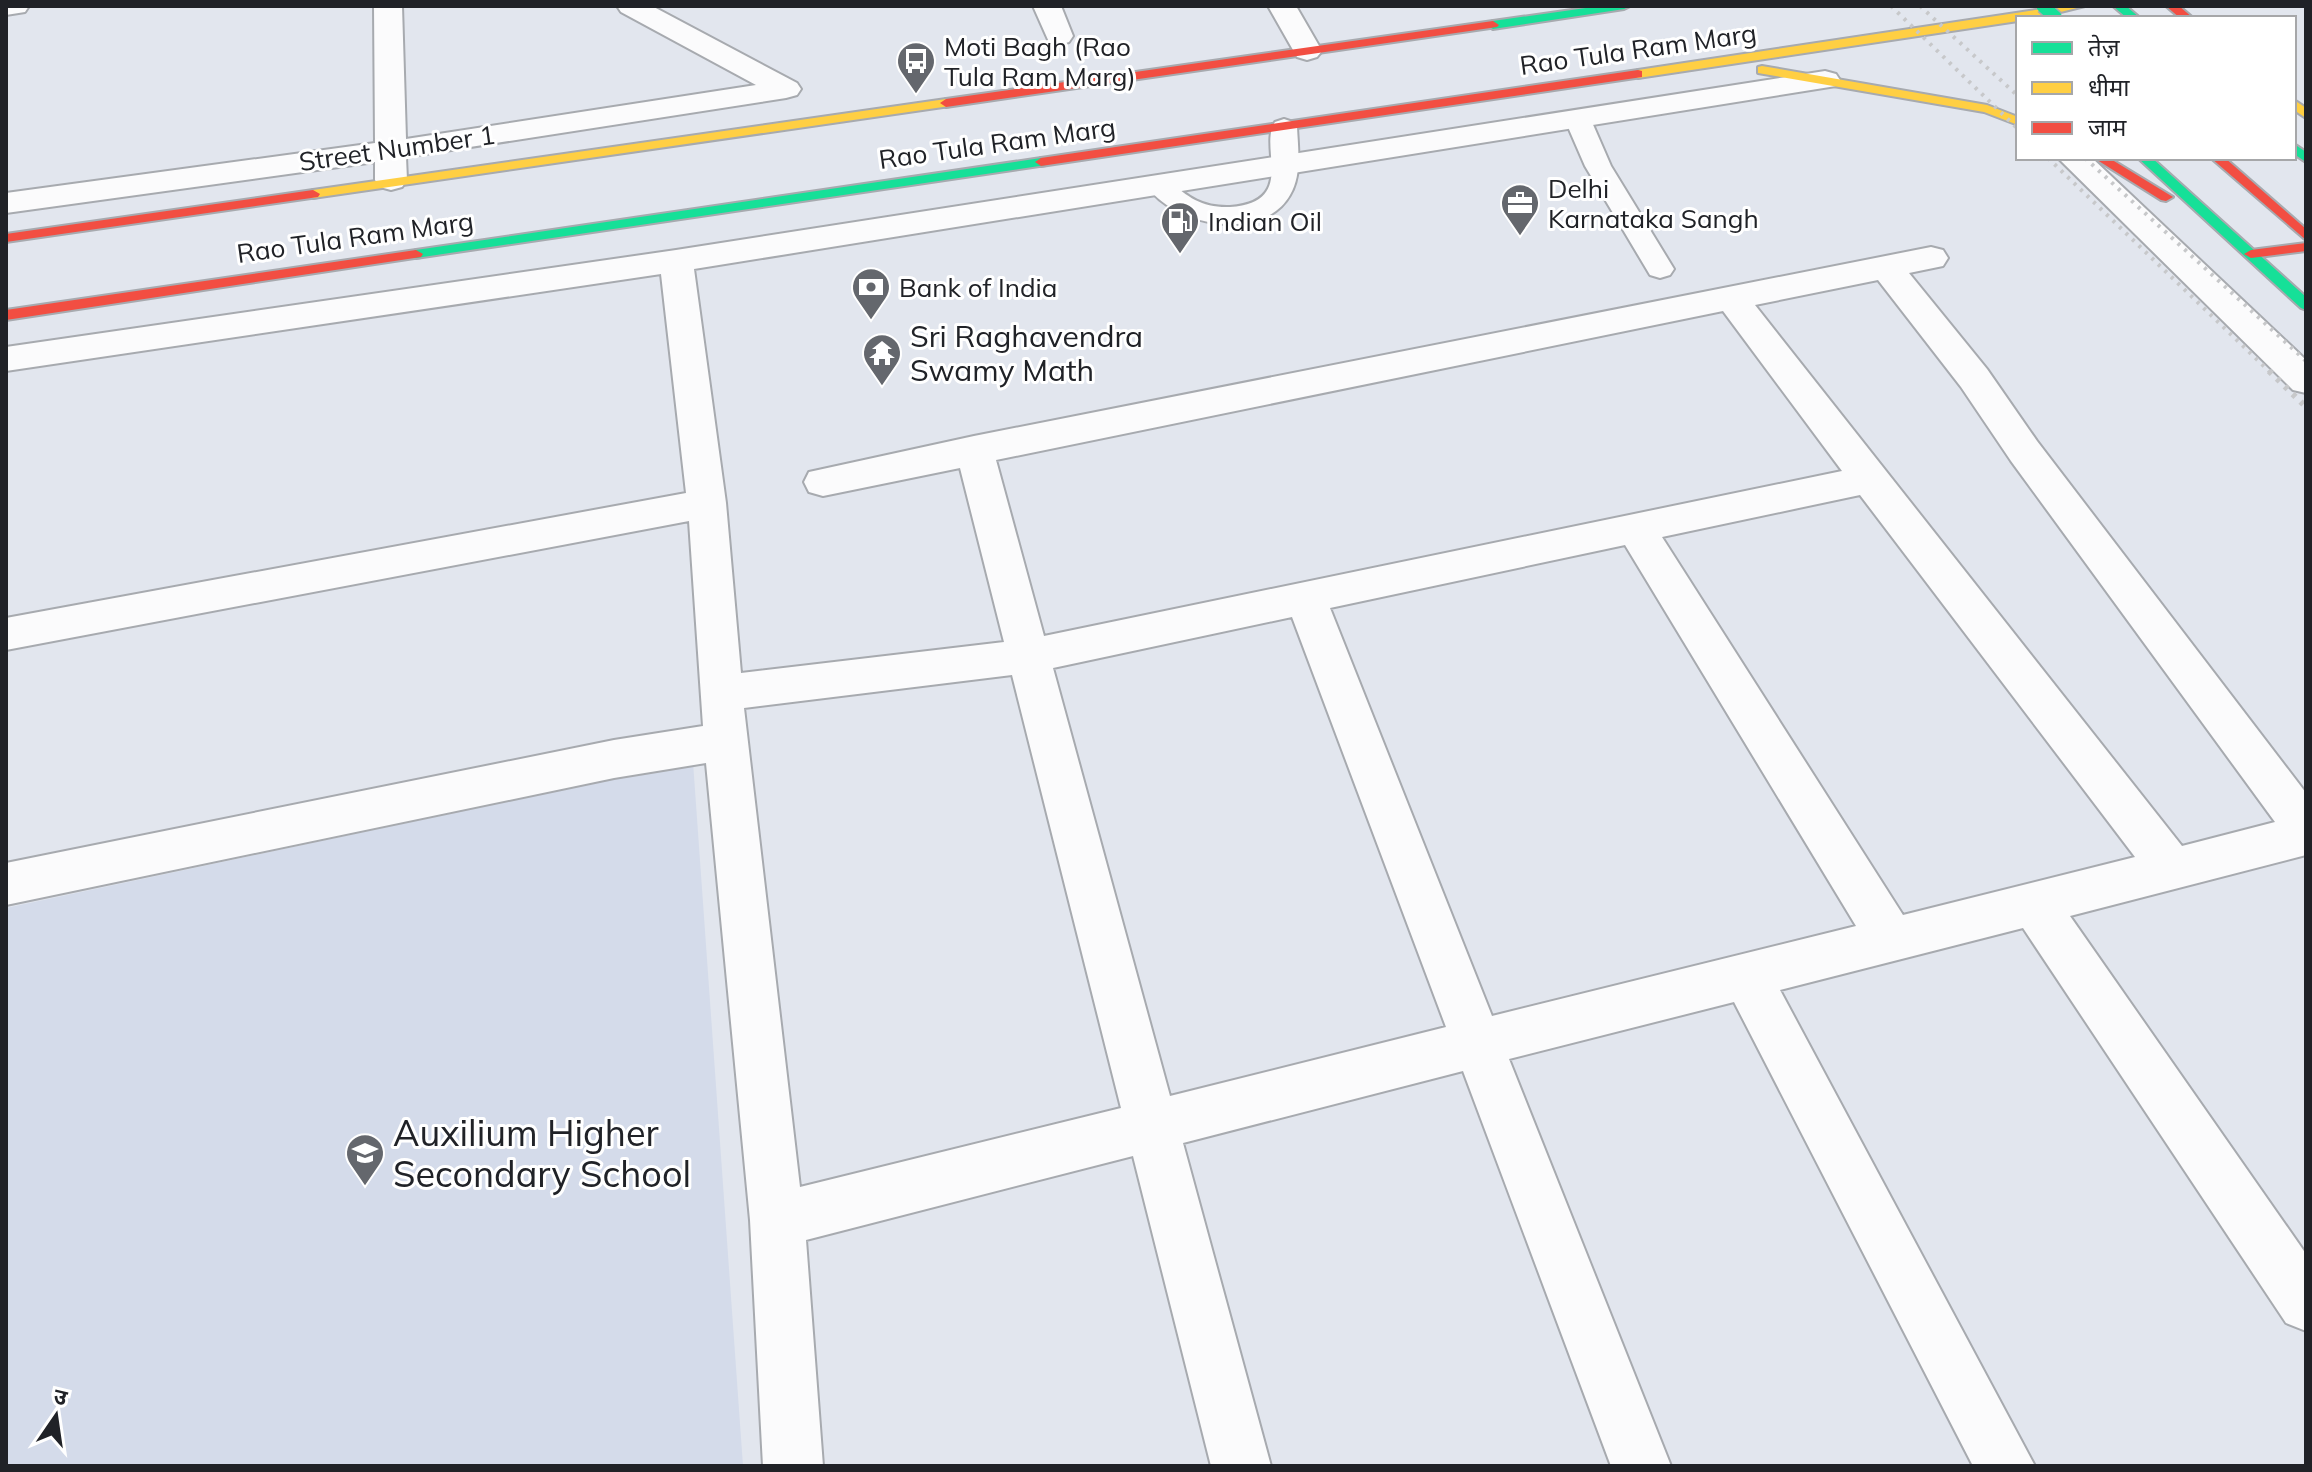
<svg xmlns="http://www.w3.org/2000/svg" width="2312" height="1472" font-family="Mulish,'Noto Sans Devanagari',sans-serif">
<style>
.built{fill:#d4dbea}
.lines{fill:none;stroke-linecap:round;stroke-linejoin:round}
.lane-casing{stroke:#a7aaaf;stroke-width:4}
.street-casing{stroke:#a7aaaf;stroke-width:4}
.fast-casing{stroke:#a7aaaf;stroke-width:4}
.slow-casing{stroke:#a7aaaf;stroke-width:4}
.jam-casing{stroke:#a7aaaf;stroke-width:4}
.lane{fill:#fbfbfc;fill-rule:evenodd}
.street{fill:#fbfbfc;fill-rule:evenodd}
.fast{fill:#16e098;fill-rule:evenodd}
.slow{fill:#ffcf43;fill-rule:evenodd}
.jam{fill:#f24e42;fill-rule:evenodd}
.rail-far1{stroke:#c7c8ca;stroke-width:4;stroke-dasharray:3 6;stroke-linecap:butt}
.rail{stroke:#c7c8ca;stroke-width:6;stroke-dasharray:4 7;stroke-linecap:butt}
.fast-bridge-casing{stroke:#a7aaaf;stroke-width:16;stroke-linecap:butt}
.fast-bridge{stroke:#16e098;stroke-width:13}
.labels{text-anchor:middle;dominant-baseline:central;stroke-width:6;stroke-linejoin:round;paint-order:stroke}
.far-poi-label{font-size:26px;fill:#202227;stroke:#fff;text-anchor:start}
.far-street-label{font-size:26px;fill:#202227;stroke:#fff}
.poi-label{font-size:30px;fill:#202227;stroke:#fff;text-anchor:start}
.near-poi-label{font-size:36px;fill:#202227;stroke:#fff;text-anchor:start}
</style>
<rect width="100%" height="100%" fill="#e2e6ee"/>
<path class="built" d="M693,762l50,704h-737v-558z"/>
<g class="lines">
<defs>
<path id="lane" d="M1578,112l9,3 4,5 20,46 63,103 -4,6 -10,3 -10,-3 -65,-109 -20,-46 4,-5z
M1284,119l9,3 4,5c1,22 5,48 -7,68 -27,48 -116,31 -143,-9l4,-6h18c19,18 34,28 61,27 68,-5 28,-60 45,-85z"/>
<path id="street" d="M6,6h23l-4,6 -19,3z
M374,6h28l4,133 350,-54 -135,-73 -4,-6h35l145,77 4,6 -4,6 -11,3 -380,59 1,23 -5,7 -11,3 -11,-3 -5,-7v-18l-369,51v-20l369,-50z
M1033,6h28l12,30 -4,6 -10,3 -10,-3z
M1268,6h28l26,45 -5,6 -10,3 -10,-3z
M1825,71l11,3 4,6 -4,6 -1142,183 32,234 15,170 263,-31 -44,-174 -137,28 -14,-4 -5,-10 5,-10 165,-36 957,-189 12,3 5,8 -5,8 -34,7 78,96 50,72 269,352v62l-236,61 236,338v77l-20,-8 -263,-395 -243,62 255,476h-62l-239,-464 -225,57 162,407h-60l-148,-395 -280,72 88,323h-60l-78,-310 -327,84 17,226h-60l-13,-246 -44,-457 -92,15 -608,127v-42l608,-123 89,-14 -14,-205 -683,129v-32l680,-125 -25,-219 -655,97v-24l670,-97zM1878,280l83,107 50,74 264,361 -93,24 -427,-541zM1723,311l119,160 -798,165 -48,-176zM1860,495l275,362 -232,58 -241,-378zM1625,545l231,381 -364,90 -162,-408zM1292,617l154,410 -276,69 -117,-428zM1012,675l109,433 -321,79 -56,-479z
M2058,158h34l214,202v33l-13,-3z"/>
<path id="fast" d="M1600,6h30l-6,3 -131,20 -6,-4 6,-4z
M2113,6h13l14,12h-13z
M2294,144l12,8v10l-12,-8z
M1041,158l6,4 -1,3 -630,93 -7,-4 7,-4z
M2138,158h14l154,139v13l-5,-2z"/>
<path id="slow" d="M2062,6h23l-49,12h-18v3l-380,57 -6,-4 6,-4z
M1762,66l225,39 31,12v8l-34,-13 -226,-39v-6z
M946,99l4,1v6l-637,92 -7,-4 7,-4z
M2294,100l12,8v10l-12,-8z"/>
<path id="jam" d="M2166,6h13l14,12h-13z
M1493,21l6,4 -2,2 -551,80 -6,-4 6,-4z
M1638,70l4,1v6l-601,89 -6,-4 6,-4z
M2094,158h15l64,39 -7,4 -5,-1z
M2211,158h14l81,71v11z
M313,190l7,4 -2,3 -312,45v-8z
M2306,243v8l-55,7 -7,-4 7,-4z
M416,250l7,4 -2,3 -415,63v-10z"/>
</defs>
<use href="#lane" class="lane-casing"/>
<use href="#street" class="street-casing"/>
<use href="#fast" class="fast-casing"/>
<use href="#slow" class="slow-casing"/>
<use href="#jam" class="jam-casing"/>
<use href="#lane" class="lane"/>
<use href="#street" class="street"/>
<use href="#fast" class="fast"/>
<use href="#slow" class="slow"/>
<use href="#jam" class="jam"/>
<path class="rail-far1" d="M1891,6l127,123
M1920,6l98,90
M2048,158l223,215
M2085,158l221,203"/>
<path class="rail" d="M2269,371l37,36"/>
<defs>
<path id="fast-bridge" d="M2043,6l13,12"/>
</defs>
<use href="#fast-bridge" class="fast-bridge-casing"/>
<use href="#fast-bridge" class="fast-bridge"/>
</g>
<defs>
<symbol id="bus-pin" viewBox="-11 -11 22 30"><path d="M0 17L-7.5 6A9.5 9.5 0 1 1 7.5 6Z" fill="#64676d" stroke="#fff"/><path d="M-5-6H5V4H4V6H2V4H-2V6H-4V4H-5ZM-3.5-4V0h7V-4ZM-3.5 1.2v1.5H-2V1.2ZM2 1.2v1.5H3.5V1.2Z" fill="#fff"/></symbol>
<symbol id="office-pin" viewBox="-11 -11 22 30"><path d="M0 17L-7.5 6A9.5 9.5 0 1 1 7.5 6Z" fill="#64676d" stroke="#fff"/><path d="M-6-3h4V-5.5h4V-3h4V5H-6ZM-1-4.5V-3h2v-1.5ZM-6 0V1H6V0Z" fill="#fff"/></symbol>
<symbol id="fuel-pin" viewBox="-11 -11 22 30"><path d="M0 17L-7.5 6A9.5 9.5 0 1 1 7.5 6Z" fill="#64676d" stroke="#fff"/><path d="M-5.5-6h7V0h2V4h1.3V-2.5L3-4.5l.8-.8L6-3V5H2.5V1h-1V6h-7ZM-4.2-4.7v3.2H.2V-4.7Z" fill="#fff"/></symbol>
<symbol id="bank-pin" viewBox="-11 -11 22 30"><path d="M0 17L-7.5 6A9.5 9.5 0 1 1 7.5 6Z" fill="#64676d" stroke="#fff"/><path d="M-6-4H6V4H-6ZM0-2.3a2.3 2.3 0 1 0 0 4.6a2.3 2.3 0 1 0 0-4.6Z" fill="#fff"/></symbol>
<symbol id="temple-pin" viewBox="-11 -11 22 30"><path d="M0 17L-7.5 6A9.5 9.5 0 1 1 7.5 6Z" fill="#64676d" stroke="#fff"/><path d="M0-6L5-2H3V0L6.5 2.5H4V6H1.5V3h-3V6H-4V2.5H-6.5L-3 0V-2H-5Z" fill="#fff"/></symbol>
<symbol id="school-pin" viewBox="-11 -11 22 30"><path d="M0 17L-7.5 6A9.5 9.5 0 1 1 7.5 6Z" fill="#64676d" stroke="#fff"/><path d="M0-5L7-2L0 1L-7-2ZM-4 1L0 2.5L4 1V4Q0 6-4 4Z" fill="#fff"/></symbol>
</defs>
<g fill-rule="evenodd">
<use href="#bus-pin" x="894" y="39" width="44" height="60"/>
<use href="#office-pin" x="1498" y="181" width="44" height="60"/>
<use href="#fuel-pin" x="1158" y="199" width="44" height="60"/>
<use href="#bank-pin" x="849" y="265" width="44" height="60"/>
<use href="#temple-pin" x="860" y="331" width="44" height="60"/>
<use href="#school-pin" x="343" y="1131" width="44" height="60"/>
</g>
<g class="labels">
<g class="far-poi-label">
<text x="944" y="46">Moti Bagh (Rao<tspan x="944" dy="30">Tula Ram Marg)</tspan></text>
<text x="1548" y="188">Delhi<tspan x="1548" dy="30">Karnataka Sangh</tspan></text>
<text x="1208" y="221">Indian Oil</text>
<text x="899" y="287">Bank of India</text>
</g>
<g class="far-street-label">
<text transform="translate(1638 49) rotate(-8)">Rao Tula Ram Marg</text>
<text transform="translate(997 143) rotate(-8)">Rao Tula Ram Marg</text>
<text transform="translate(397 148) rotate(-8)">Street Number 1</text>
<text transform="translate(355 237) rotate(-8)">Rao Tula Ram Marg</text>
</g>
<g class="poi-label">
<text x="910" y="336">Sri Raghavendra<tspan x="910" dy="34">Swamy Math</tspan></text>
</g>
<g class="near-poi-label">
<text x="393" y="1132">Auxilium Higher<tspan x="393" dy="41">Secondary School</tspan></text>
</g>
</g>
<rect width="2312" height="1472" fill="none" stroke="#202227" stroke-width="16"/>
<rect x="2016" y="16" width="280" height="144" fill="#ffffff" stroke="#a6a7a9" stroke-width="2"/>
<rect x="2032" y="42" width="40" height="12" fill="#16e098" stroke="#a6a7a9" stroke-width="2"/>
<text x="2088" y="56" font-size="24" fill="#202227">तेज़</text>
<rect x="2032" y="82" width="40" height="12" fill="#ffcf43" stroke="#a6a7a9" stroke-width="2"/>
<text x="2088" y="96" font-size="24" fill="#202227">धीमा</text>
<rect x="2032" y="122" width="40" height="12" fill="#f24e42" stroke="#a6a7a9" stroke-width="2"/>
<text x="2088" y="136" font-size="24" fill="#202227">जाम</text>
<g transform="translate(56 1416) rotate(13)" stroke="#ffffff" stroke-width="6" paint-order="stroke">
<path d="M0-6L14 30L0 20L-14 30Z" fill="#202227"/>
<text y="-12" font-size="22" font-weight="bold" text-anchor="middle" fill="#202227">उ</text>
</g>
</svg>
